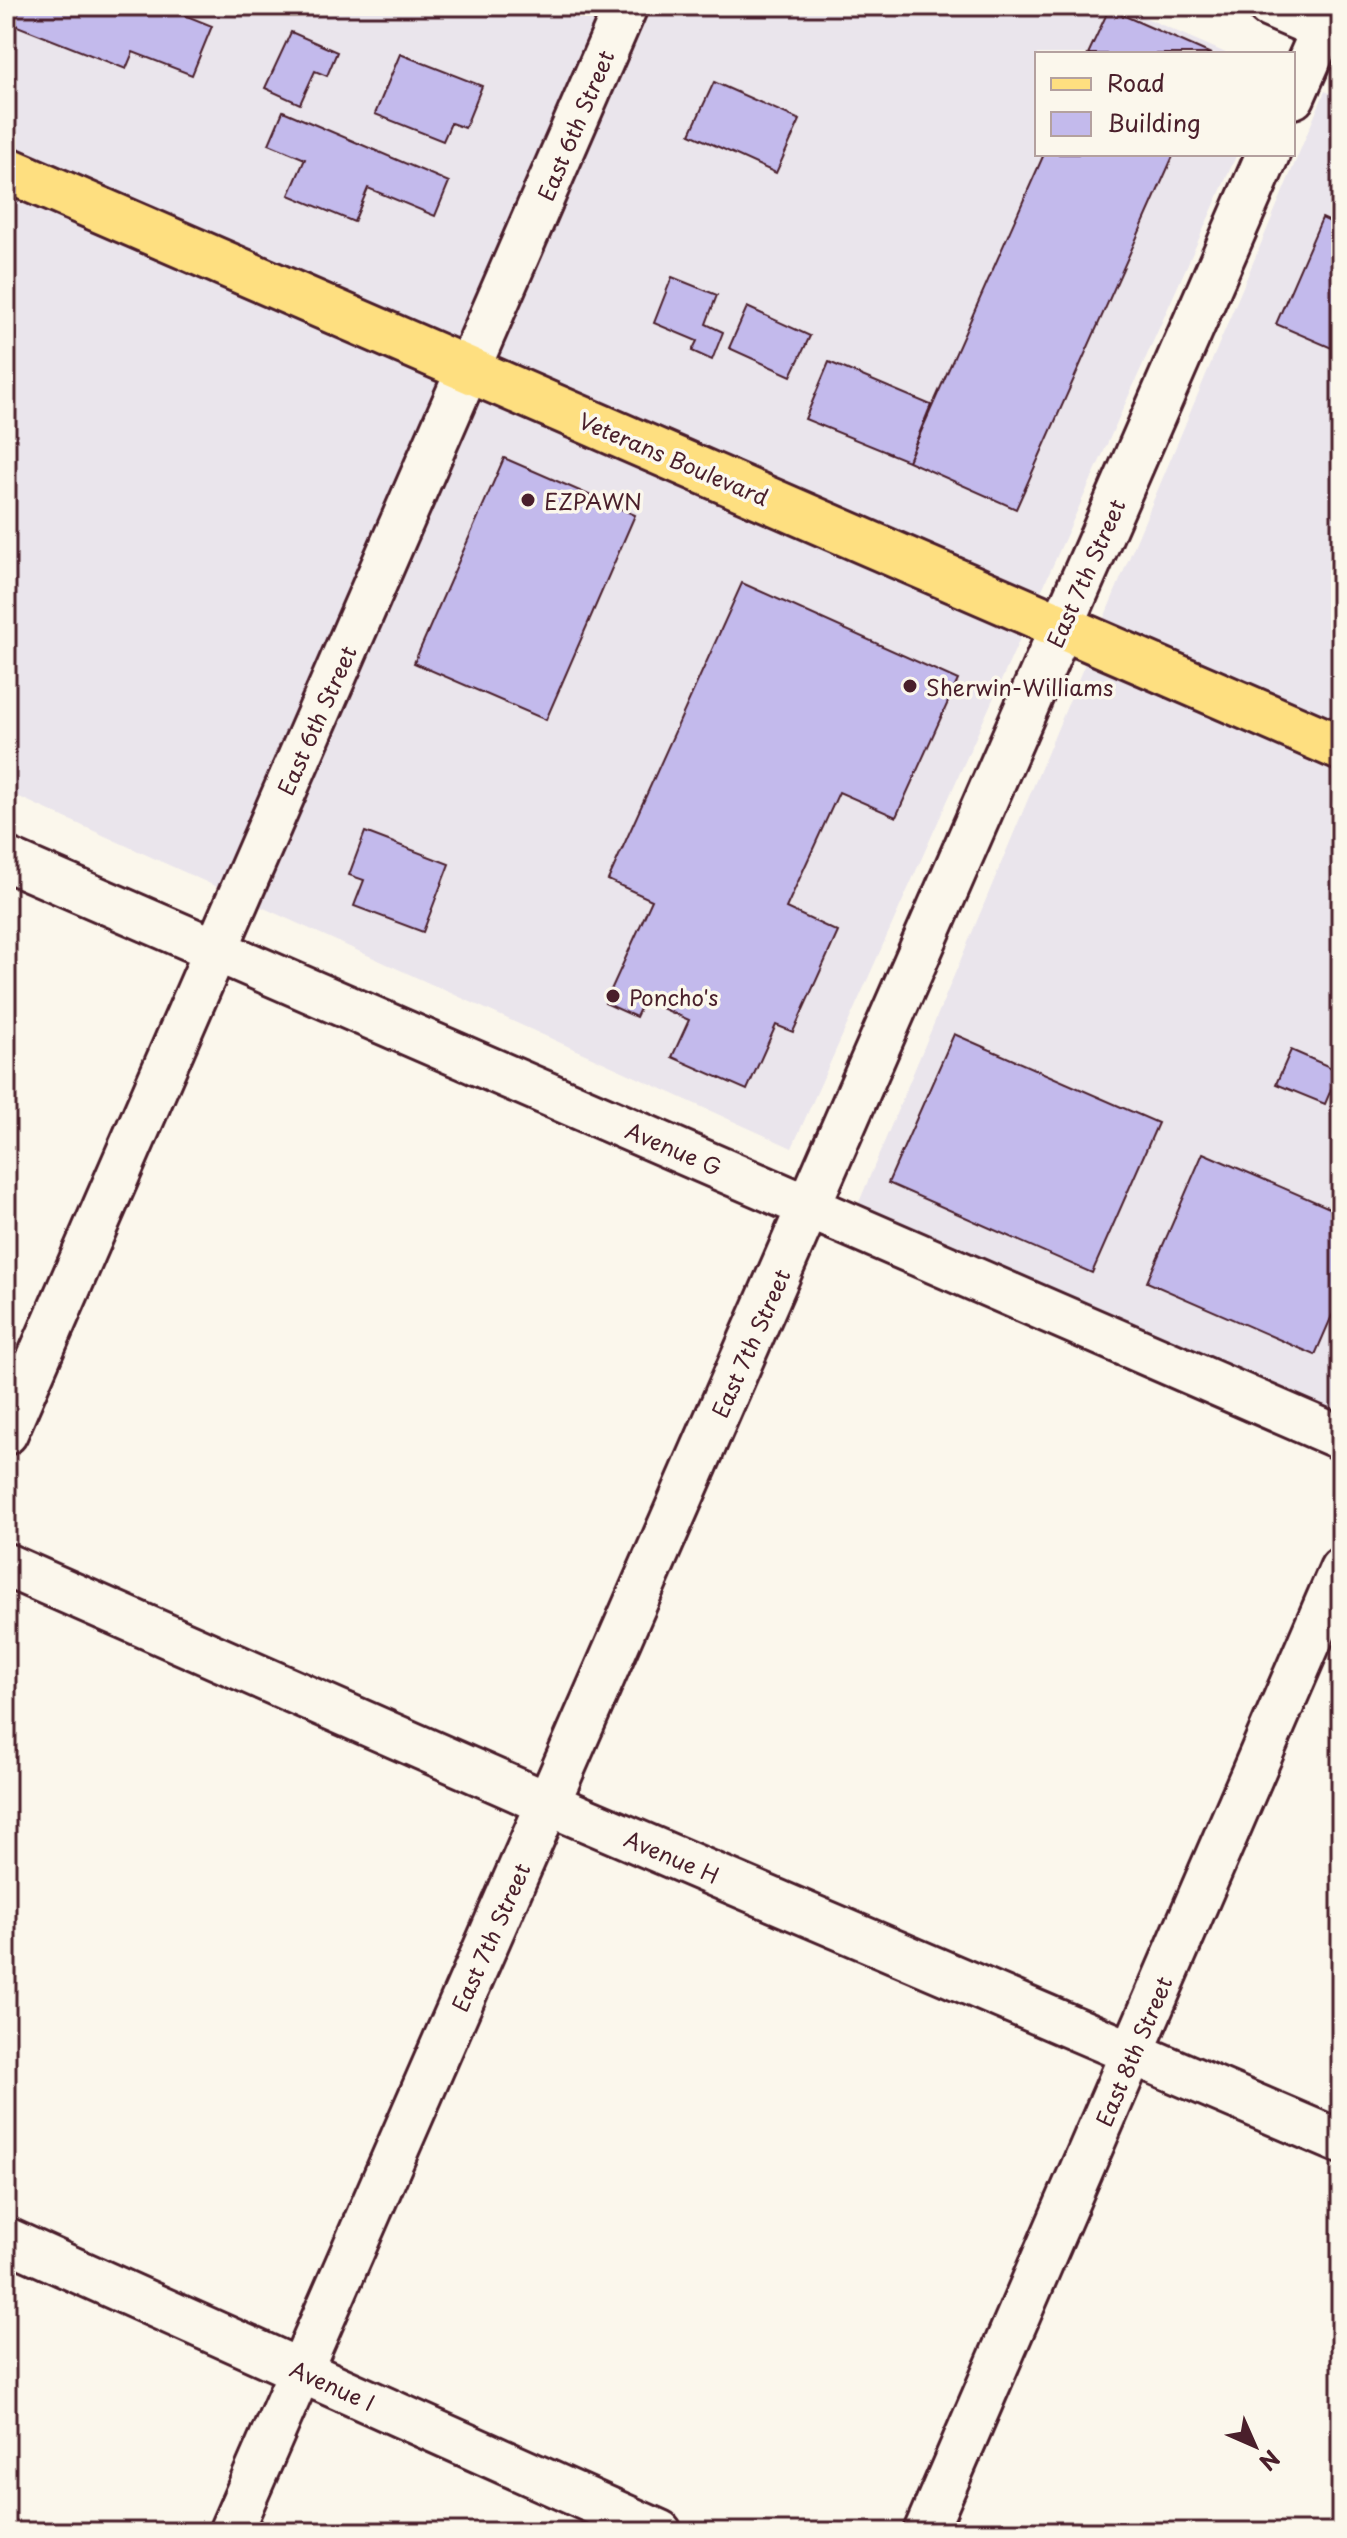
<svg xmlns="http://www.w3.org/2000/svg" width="1347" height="2538" font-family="'Playpen Sans',sans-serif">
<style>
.built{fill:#eae5ec}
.building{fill:#c3baec;stroke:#4a1f2b;stroke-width:2}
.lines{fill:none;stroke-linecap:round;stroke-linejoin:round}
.minor-casing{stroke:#4a1f2b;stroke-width:48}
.major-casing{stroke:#4a1f2b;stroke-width:50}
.minor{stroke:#fbf7ec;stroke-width:42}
.major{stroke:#fedf80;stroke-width:44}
.poi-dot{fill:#4a1f2b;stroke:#fbf7ec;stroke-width:3}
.labels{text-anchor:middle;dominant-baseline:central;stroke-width:7;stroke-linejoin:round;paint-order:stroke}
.street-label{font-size:22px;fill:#4a1f2b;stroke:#fbf7ec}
.poi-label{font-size:22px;fill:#4a1f2b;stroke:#fbf7ec;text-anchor:start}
</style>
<rect width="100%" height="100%" fill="#fbf7ec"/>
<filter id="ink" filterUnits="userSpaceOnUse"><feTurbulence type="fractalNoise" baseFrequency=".0125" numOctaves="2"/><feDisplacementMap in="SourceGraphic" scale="16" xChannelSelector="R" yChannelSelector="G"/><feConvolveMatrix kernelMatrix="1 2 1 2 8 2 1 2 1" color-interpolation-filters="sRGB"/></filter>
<g filter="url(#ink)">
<path class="built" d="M6,6h1113l109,48h-191v100h200l-445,994 -786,-357z
M1325,91l16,7v1322l-484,-213z"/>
<path class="building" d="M14,6h148l50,20 -20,49 -59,-23 -7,17 -119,-47z
M1109,9l102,45h-123z
M291,32l46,20 -10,24 -12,-5 -15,33 -35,-16z
M400,54l82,32 -17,42 -14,-5 -8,18 -68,-27z
M714,82l86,38 -24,53 -86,-39z
M283,111l166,71 -14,34 -67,-28 -14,34 -65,-27 16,-36 -36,-15z
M1044,154h130l-158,355 -108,-48z
M1322,218l19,9v125l-65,-28z
M672,277l45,18 -11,29 17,8 -11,28 -20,-9 5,-10 -43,-18z
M747,307l63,29 -19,40 -62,-28z
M829,362l102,43 -23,56 -103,-42z
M504,458l131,57 -89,205 -132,-57z
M742,583l216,97 -62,137 -57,-25 -53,116 52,24 -45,100 -17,-7 -29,65 -75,-33 17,-37 -45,-20 -8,17 -31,-14 47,-103 -44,-20z
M365,832l84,32 -26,68 -69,-26 10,-26 -15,-5z
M954,1034l204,89 -66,150 -204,-90z
M1291,1050l48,21 -14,33 -49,-20z
M1203,1153l138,60v82l-26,60 -168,-73z"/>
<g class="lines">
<defs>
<path id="minor" d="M1269,6l72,31
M1293,97l40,-91
M6,859l1335,579
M6,1433l620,-1427
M6,1565l543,239 792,338
M6,2239l654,293
M230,2532l1038,-2378
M925,2532l416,-963"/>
<path id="major" d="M6,169l1335,579"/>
</defs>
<use href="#minor" class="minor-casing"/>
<use href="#major" class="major-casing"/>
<use href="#minor" class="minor"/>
<use href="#major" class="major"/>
</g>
</g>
<g class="poi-dot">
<circle cx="528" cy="500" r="8"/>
<circle cx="910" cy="686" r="8"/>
<circle cx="613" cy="996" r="8"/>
</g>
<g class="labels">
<g class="street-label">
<text transform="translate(575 125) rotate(-67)">East 6th Street</text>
<text transform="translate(674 458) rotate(23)">Veterans Boulevard</text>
<text transform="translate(1085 573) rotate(-66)">East 7th Street</text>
<text transform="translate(316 720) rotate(-66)">East 6th Street</text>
<text transform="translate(674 1148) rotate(23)">Avenue G</text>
<text transform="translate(750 1343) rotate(-66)">East 7th Street</text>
<text transform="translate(672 1856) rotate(23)">Avenue H</text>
<text transform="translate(490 1937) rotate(-66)">East 7th Street</text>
<text transform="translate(1133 2051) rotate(-67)">East 8th Street</text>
<text transform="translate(333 2385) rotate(24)">Avenue I</text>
</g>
<g class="poi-label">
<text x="544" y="500">EZPAWN</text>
<text x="926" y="686">Sherwin-Williams</text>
<text x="629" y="996">Poncho's</text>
</g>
</g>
<rect width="1347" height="2538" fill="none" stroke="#fbf7ec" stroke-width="32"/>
<rect x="16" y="16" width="1315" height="2506" fill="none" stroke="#4a1f2b" stroke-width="3" filter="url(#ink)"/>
<rect x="1035" y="52" width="260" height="104" fill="#fbf7ec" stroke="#b4a19f" stroke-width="2"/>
<rect x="1051" y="78" width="40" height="12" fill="#fedf80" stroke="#b4a19f" stroke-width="2"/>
<text x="1107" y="92" font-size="24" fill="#4a1f2b">Road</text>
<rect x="1051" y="112" width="40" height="24" fill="#c3baec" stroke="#b4a19f" stroke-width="2"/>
<text x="1107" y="132" font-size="24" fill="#4a1f2b">Building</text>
<g transform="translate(1255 2446) rotate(135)" stroke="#fbf7ec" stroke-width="6" paint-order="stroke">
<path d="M0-6L14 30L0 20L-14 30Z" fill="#4a1f2b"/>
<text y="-12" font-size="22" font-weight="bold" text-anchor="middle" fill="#4a1f2b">N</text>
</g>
</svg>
